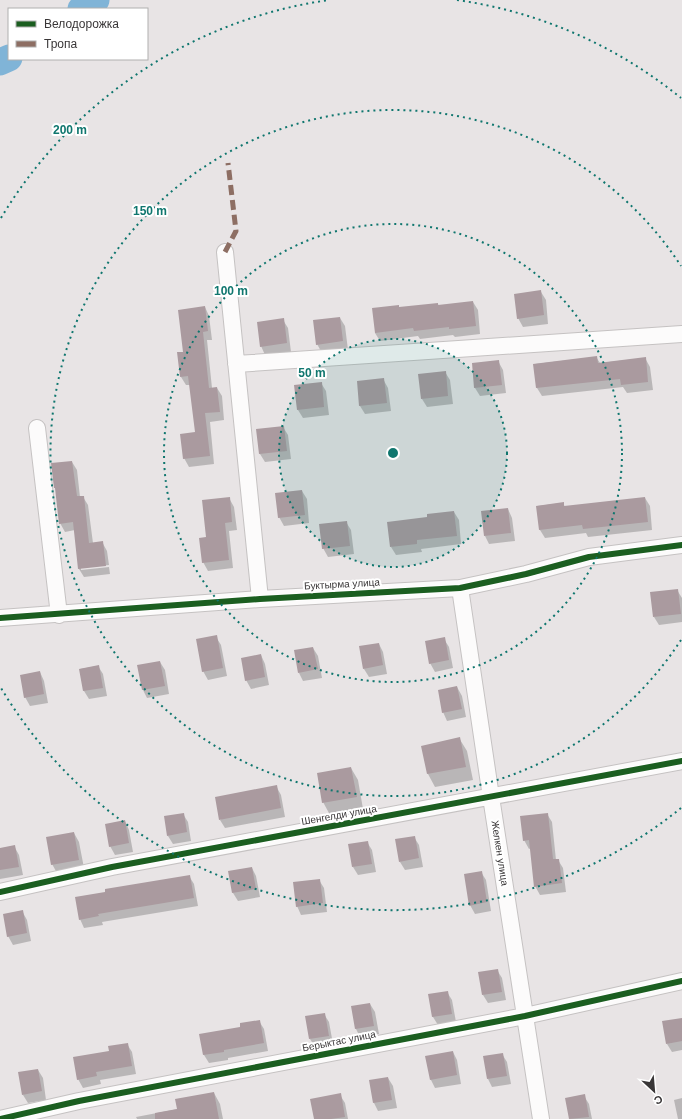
<svg xmlns="http://www.w3.org/2000/svg" width="682" height="1119" font-family="Helvetica,sans-serif">
<style>
.shadow{fill:#0003}
.lines{fill:none;stroke-linecap:round;stroke-linejoin:round}
.river{stroke:#80b4d7;stroke-width:27}
.building{fill:#aa9a9f}
.street-casing{stroke:#c5c2c2;stroke-width:18}
.street{stroke:#fcfbfb;stroke-width:16}
.quiet{stroke:#8d6e63;stroke-width:5;stroke-dasharray:10 5;stroke-linecap:butt}
.cycleway-casing{stroke:#fff;stroke-width:8}
.cycleway{stroke:#1b5e20;stroke-width:6}
.ring{fill:none;stroke:#0f766e;stroke-width:2;stroke-dasharray:2 4}
.labels{text-anchor:middle;dominant-baseline:central;stroke-width:4;stroke-linejoin:round;paint-order:stroke}
.street-label{font-size:10px;fill:#393637;stroke:#fff}
.centre{fill:#0f766e;stroke:#fff;stroke-width:2}
.ring-label{font-size:12px;text-anchor:middle;font-weight:bold;fill:#0f766e;stroke:#fff;stroke-width:4;stroke-linejoin:round;paint-order:stroke}
</style>
<rect width="100%" height="100%" fill="#e8e4e5"/>
<path class="shadow" d="M541,292l5,8 2,24 -25,3 -5,-9z
M473,302l5,8 2,24 -25,3 -2,-2 -33,4 -2,-3 -38,5 -5,-8 25,-25 38,-4 1,2z
M205,307l4,9 3,24h-5l5,48h5l5,8 2,24 -14,2 4,42 -25,3 -5,-9 12,-25 -6,-48h-4l-5,-8 -3,-24h6z
M340,318l5,8 3,24 -26,3 -5,-9z
M283,320l5,8 3,24 -26,3 -4,-9z
M596,357l4,6 45,-5 5,9 3,23 -26,3 -4,-6 -81,9 -5,-8 -2,-24z
M498,361l5,9 3,23 -26,3 -5,-8 -2,-24z
M445,372l5,8 3,24 -26,3 -5,-8z
M383,379l5,9 3,23 -26,3 -5,-8 -2,-24z
M321,383l5,8 3,24 -26,3 -5,-8z
M283,427l5,8 3,24 -26,3 -5,-8 -3,-24z
M72,462l5,8 3,27h3l5,8 5,38 9,-1 5,9 2,14 -28,3v2l28,-3 1,7 -26,3 -5,-8 -4,-39 -10,2 -5,-9 -3,-31 -2,-4z
M302,491l5,8 2,24 -25,3 -5,-9z
M229,498l5,9 3,23 -8,1 4,37 -25,3 -5,-9 4,-24z
M645,498l5,8 2,24 -64,7 -2,-4 -41,5 -5,-8 -3,-24 26,-3 2,4z
M508,509l4,9 3,23 -26,3 -4,-8z
M454,512l5,8 2,24 -40,5 1,3 -26,3 -5,-8 37,-29z
M346,522l5,8 3,24 -26,3 -5,-9z
M677,590l5,8v24l-23,3 -5,-8z
M216,637l5,8 6,31 -19,4 -5,-9z
M444,639l5,8 4,21 -18,4 -5,-9z
M379,644l4,8 4,22 -18,3 -5,-8z
M313,648l5,8 4,22 -19,3 -4,-8z
M261,655l4,9 4,21 -18,4 -5,-9z
M160,662l5,8 4,24 -22,4 -4,-8z
M98,666l5,8 4,22 -18,3 -5,-8 -4,-22z
M40,672l4,9 4,22 -18,3 -5,-9z
M457,687l5,9 4,21 -19,4 -4,-9z
M459,738l8,13 6,29 -38,7 -7,-13 -5,-27z
M351,768l7,12 5,29 -33,6 -7,-13z
M276,786l5,9 4,22 -60,11 -5,-8z
M183,814l5,8 3,19 -18,3 -5,-8z
M547,814l5,8 4,38h2l5,8 3,24 -26,3 -5,-9 -4,-38 -2,1 -5,-9z
M125,821l4,9 4,22 -18,3 -5,-9z
M74,833l5,9 5,26 -27,5 -5,-9z
M414,837l5,8 4,22 -18,3 -5,-8z
M367,842l5,8 4,22 -18,3 -5,-8z
M14,846l5,9 4,20 -23,4v-30z
M252,868l4,8 4,21 -22,4 -5,-8 -3,-21z
M481,872l5,8 5,31 -16,3 -5,-9z
M189,876l5,8 4,22 -96,16 1,3 -19,3 -4,-9z
M319,880l5,8 3,24 -26,3 -4,-9z
M22,911l5,9 4,21 -18,4 -5,-9z
M497,970l5,8 4,22 -18,3 -5,-8z
M447,992l5,8 4,22 -18,3 -5,-8 -4,-22z
M370,1004l5,8 4,22 -19,3 -4,-8 -4,-22z
M324,1014l5,8 4,22 -18,3 -5,-8z
M682,1019v31l-10,2 -5,-8z
M259,1021l5,8 4,22 -40,7v2l-19,3 -5,-8 -4,-20 42,-7z
M127,1044l5,8 4,22 -36,6 1,4 -18,4 -5,-9 32,-28z
M453,1052l4,8 4,24 -26,4 -4,-8 -5,-23z
M502,1054l5,8 4,22 -19,3 -4,-8z
M38,1070l5,8 3,22 -18,3 -5,-8z
M388,1078l5,8 4,22 -19,3 -4,-8 -4,-22z
M214,1093l6,11 3,15h-86l-1,-2 42,-8z
M340,1095l5,8 3,16h-33z
M584,1096l5,8 3,15h-22l-4,-20z
M682,1098v21h-4l-4,-19z"/>
<g class="lines">
<path class="river" d="M81,9l15,-9
M0,62l9,-4"/>
</g>
<path class="building" d="M541,290l3,25 -27,4 -3,-25z
M473,301l3,25 -27,3v-2l-35,4 -1,-3 -38,5 -3,-25 27,-3v2l39,-4v2z
M205,306l3,25 -5,1 6,56 8,-1 3,25 -15,1 5,43 -27,3 -3,-25 15,-2 -7,-56 -8,1 -3,-25h6l-5,-42z
M340,317l3,24 -27,4 -3,-25z
M284,318l3,25 -27,4 -3,-25z
M597,356l1,7 48,-6 2,25 -27,3 -1,-6 -84,9 -3,-24z
M499,360l3,25 -28,3 -2,-25z
M446,371l2,25 -27,3 -3,-25z
M384,378l3,25 -28,3 -2,-25z
M322,382l2,25 -27,3 -3,-25z
M284,426l3,25 -28,3 -3,-25z
M72,461l5,35h7l5,47 14,-2 3,25 -28,3 -5,-47 -14,2 -4,-36h-1l-3,-25z
M302,490l3,25 -27,3 -3,-25z
M230,497l2,25 -7,1 4,37 -27,3 -3,-25 7,-1 -4,-37z
M645,497l3,25 -65,7 -1,-4 -43,5 -3,-24 28,-4v4z
M508,508l3,25 -27,3 -3,-25z
M454,511l3,25 -40,4v4l-27,3 -3,-25 40,-5v-3z
M347,521l3,25 -28,3 -3,-25z
M678,589l3,25 -28,3 -3,-25z
M217,635l6,33 -21,4 -6,-33z
M445,637l4,23 -20,4 -4,-23z
M379,643l4,22 -20,4 -4,-23z
M313,647l5,22 -20,4 -4,-23z
M261,654l4,23 -20,4 -4,-23z
M160,661l5,25 -23,4 -5,-25z
M99,665l4,23 -20,3 -4,-22z
M40,671l4,23 -20,4 -4,-23z
M457,686l5,23 -20,4 -4,-23z
M460,737l6,30 -39,7 -6,-28z
M351,767l6,30 -35,6 -5,-30z
M277,785l4,23 -62,12 -4,-23z
M184,813l3,19 -20,4 -3,-20z
M548,813l5,46h6l3,24 -28,4 -5,-47 -6,1 -3,-25z
M125,820l4,23 -20,4 -4,-23z
M74,832l5,28 -28,5 -5,-28z
M415,836l4,22 -20,4 -4,-23z
M368,841l4,23 -20,3 -4,-23z
M15,845l4,22 -19,3v-22z
M252,867l4,22 -24,4 -4,-22z
M482,871l5,31 -18,4 -5,-32z
M190,875l4,23 -96,16 1,2 -20,4 -4,-23 30,-5v-3z
M320,879l3,24 -27,4 -3,-25z
M23,910l4,23 -20,4 -4,-23z
M498,969l4,23 -20,3 -4,-23z
M448,991l4,23 -20,3 -4,-23z
M370,1003l4,23 -19,3 -4,-23z
M325,1013l4,23 -20,3 -4,-23z
M682,1018v23l-16,3 -4,-23z
M260,1020l4,23 -40,7v2l-21,3 -4,-21 41,-7v-4z
M128,1043l4,23 -36,6 1,4 -20,4 -4,-23 36,-6 -1,-5z
M453,1051l4,24 -27,5 -5,-24z
M503,1053l4,23 -20,3 -4,-23z
M38,1069l4,22 -20,4 -4,-23z
M388,1077l4,23 -19,3 -4,-23z
M214,1092l5,27h-64v-6l22,-4 -2,-10z
M341,1093l4,24 -14,2h-17l-4,-20z
M585,1094l4,23 -20,2 -4,-21z"/>
<g class="lines">
<defs>
<path id="street" d="M225,252l35,347
M236,364l446,-30
M37,428l22,187
M460,588l31,209 50,322
M0,618l260,-19 200,-11 66,-14 63,-17 93,-12
M0,892l112,-25 570,-106
M0,1119l79,-18 446,-85 157,-35"/>
</defs>
<use href="#street" class="street-casing"/>
<use href="#street" class="street"/>
<path class="quiet" d="M225,252l11,-21 -8,-68"/>
<defs>
<path id="cycleway" d="M0,618l260,-19 200,-11 66,-14 63,-17 93,-12
M0,892l112,-25 570,-106
M0,1119l79,-18 446,-85 157,-35"/>
</defs>
<use href="#cycleway" class="cycleway-casing"/>
<use href="#cycleway" class="cycleway"/>
</g>
<circle cx="393" cy="453" r="114" fill="#0f766e" fill-opacity=".12"/>
<g class="ring">
<circle cx="393" cy="453" r="114"/>
<circle cx="393" cy="453" r="229"/>
<path d="M681 640A343 343 0 1 1 681 266"/>
<path d="M681 808A457 457 0 0 1 1 688M1 218A457 457 0 0 1 329 0M457 0A457 457 0 0 1 681 98"/>
</g>
<g class="labels">
<g class="street-label">
<text transform="translate(342 584) rotate(-3)">Буктырма улица</text>
<text transform="translate(339 815) rotate(-10)">Шенгелди улица</text>
<text transform="translate(500 853) rotate(81)">Желкен улица</text>
<text transform="translate(339 1041) rotate(-11)">Берыктас улица</text>
</g>
</g>
<circle cx="393" cy="453" r="6" class="centre"/>
<g class="ring-label">
<text x="70" y="134">200 m</text>
<text x="150" y="215">150 m</text>
<text x="231" y="295">100 m</text>
<text x="312" y="377">50 m</text>
</g>
<rect x="8" y="8" width="140" height="52" fill="#ffffff" stroke="#b0afaf"/>
<rect x="16" y="21" width="20" height="6" fill="#1b5e20" stroke="#b0afaf"/>
<text x="44" y="28" font-size="12" fill="#393637">Велодорожка</text>
<rect x="16" y="41" width="20" height="6" fill="#8d6e63" stroke="#b0afaf"/>
<text x="44" y="48" font-size="12" fill="#393637">Тропа</text>
<g transform="translate(654 1091) rotate(154)" stroke="#ffffff" stroke-width="3" paint-order="stroke">
<path d="M0-3L7 15L0 10L-7 15Z" fill="#393637"/>
<text y="-6" font-size="11" font-weight="bold" text-anchor="middle" fill="#393637">С</text>
</g>
</svg>
